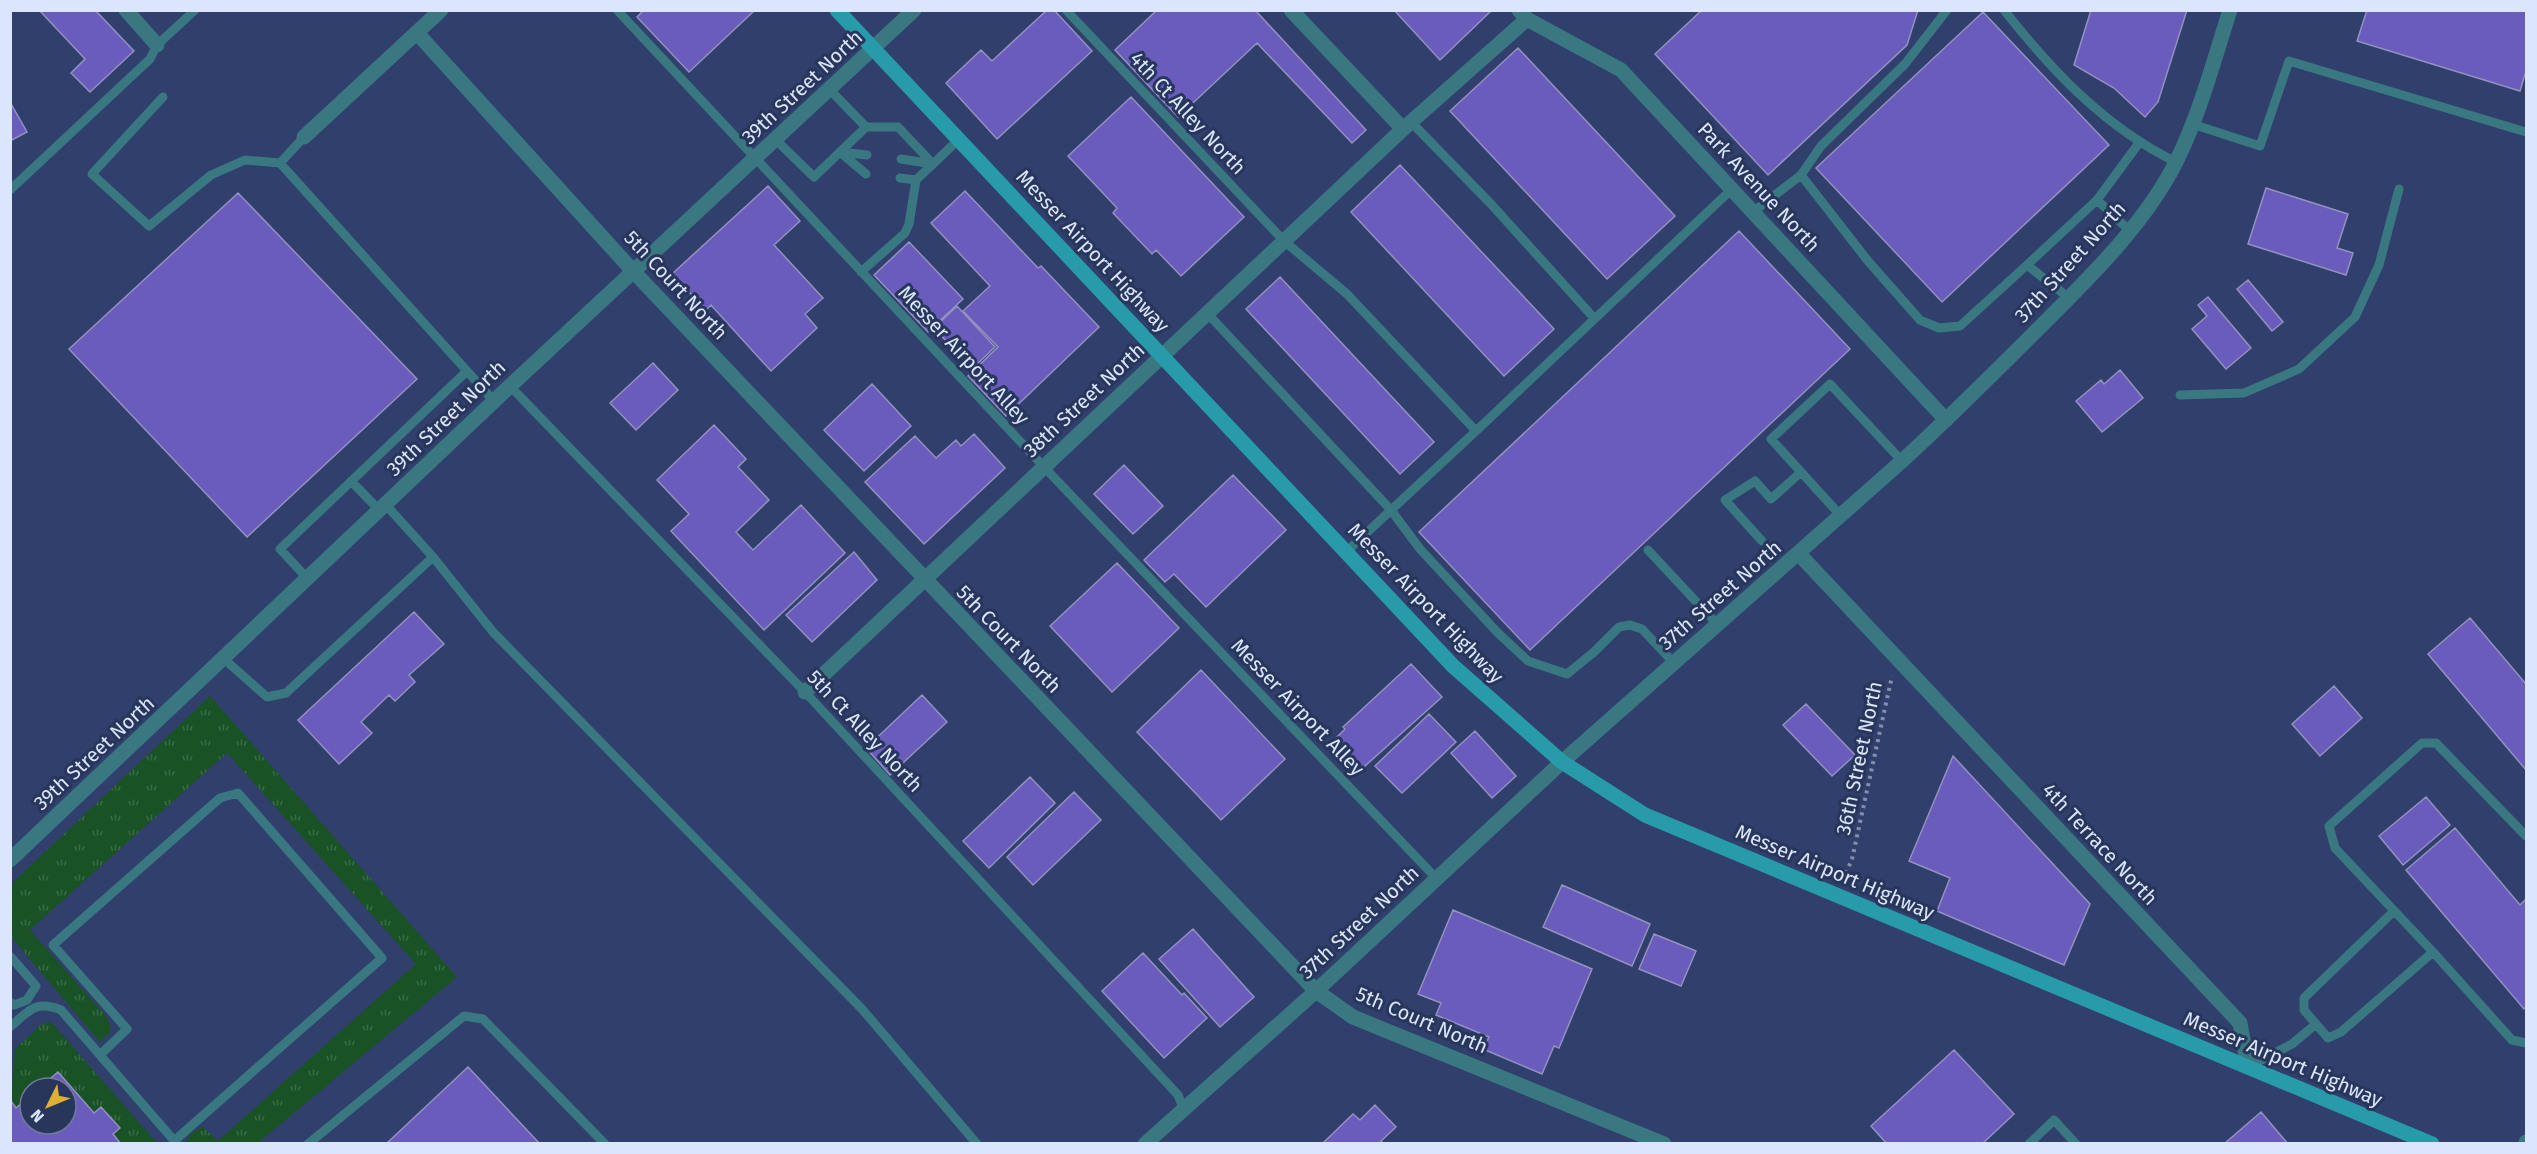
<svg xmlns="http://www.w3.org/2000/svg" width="2537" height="1154" font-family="'Fira Sans',sans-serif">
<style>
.built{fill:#303f6b;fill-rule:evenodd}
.grass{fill:url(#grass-tufts)}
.building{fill:#6a5cbc;stroke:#9391bf;stroke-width:1.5}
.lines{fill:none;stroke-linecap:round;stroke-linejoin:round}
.path{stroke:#838fae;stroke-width:4;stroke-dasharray:3 4.5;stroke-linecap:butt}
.service{stroke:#397881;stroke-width:9}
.minor{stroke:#397881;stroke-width:15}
.secondary{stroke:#279ba9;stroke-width:15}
.labels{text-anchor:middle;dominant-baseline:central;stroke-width:6;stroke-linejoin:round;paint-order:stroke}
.street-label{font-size:20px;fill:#dbe5fd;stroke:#28365c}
</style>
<defs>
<pattern id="grass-tufts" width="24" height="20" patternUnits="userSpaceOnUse" patternTransform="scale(1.5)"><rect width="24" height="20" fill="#195224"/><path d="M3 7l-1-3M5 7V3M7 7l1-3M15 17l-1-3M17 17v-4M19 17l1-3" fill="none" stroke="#3a6b45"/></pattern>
</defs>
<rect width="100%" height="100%" fill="#28365c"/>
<path class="built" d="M10,11h2516v1132h-2515zM30,1088h36v36h-36z"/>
<path class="grass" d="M210,696l247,281 -199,166 -70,1 -2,-3 5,-8 12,-6 15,14 198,-177 -189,-211 -197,177 76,86 5,12 -2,5 -9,9 -89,-105v-53z
M50,1022l2,1 105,120h-36l-8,-9 6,-6 -25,-15 -36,-41 -19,16h-9v8l-14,12 -5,-7 4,-52 27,-25z"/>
<path class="building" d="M39,10h56l39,41 -44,41 -19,-19 14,-14z
M644,10h111l-66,62 -52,-55z
M1047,10h7l38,41 -95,88 -51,-56 35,-33 11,11z
M1157,10h98l111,120 -14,13 -95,-100 -79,74 -63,-67z
M1394,10h98l-52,50z
M1702,10h216l-11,35 -139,130 -113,-121z
M2091,10h96l-29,92 -13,15 -31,-29 -40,-23z
M2367,10h159v61l-6,20 -163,-50z
M1983,12l126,133 -167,157 -126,-134z
M1518,48l157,168 -68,63 -157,-168z
M1131,97l113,120 -63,59 -25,-26 -4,4 -39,-41 4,-5 -49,-52z
M10,102l17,30 -17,9z
M1400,165l154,164 -50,47 -153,-164z
M768,186l32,35 -26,24 49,53 -18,16 12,14 -46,43 -60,-66 -5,5 -34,-36z
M2266,188l82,26 -11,34 16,5 -7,22 -98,-31z
M965,191l73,77 3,-2 58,61 -93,89 -38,-40 30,-29 -35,-36 27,-25 -59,-63z
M238,193l179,186 -170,158 -178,-188z
M1739,231l111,118 -320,301 -111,-118z
M909,242l54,57 -35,33 -54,-57z
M1280,277l154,165 -34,32 -154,-165z
M2248,280l35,42 -11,9 -35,-42z
M2208,297l43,51 -25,21 -34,-40 15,-13 -9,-11z
M957,306l38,41 -23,22 -38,-41z
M653,363l25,27 -42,40 -26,-27z
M2120,370l23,28 -41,34 -26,-31 25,-21 3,4z
M872,384l39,42 -47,45 -40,-41z
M714,425l32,34 -8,8 31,33 -33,32 17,18 48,-45 44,48 -81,77 -93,-99 18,-17 -32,-34z
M974,434l31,34 -81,76 -59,-62 50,-46 21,22 20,-18 5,6z
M1124,465l39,41 -30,28 -39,-40z
M1233,475l53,55 -80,77 -32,-33 -9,8 -21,-22z
M854,552l23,28 -65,62 -26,-27z
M1117,563l62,65 -67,64 -62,-66z
M414,612l30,32 -35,31 6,7 -20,19 -6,-6 -28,27 11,11 -33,31 -41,-44z
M2470,618l56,66v86l-98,-116z
M1411,664l31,33 -86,77 -27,-29 16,-16 -2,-2z
M1201,670l84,89 -64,61 -84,-88z
M2334,686l28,32 -42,38 -28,-32z
M922,695l25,27 -57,53 -24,-27z
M1806,704l49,51 -23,21 -49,-51z
M1429,714l27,28 -54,51 -27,-27z
M1475,731l41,45 -24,22 -41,-45z
M1953,756l137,148 -26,61 -127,-54 13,-33 -41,-17z
M1030,777l25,26 -66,65 -26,-27z
M1074,792l27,28 -68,65 -26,-28z
M2426,797l24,28 -47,40 -24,-29z
M2455,828l65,77 6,-6v108l-2,2 -118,-139z
M1562,885l88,39 -18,42 -89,-39z
M1453,910l139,59 -33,79 -5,-2 -12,28 -59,-25 6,-12 -53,-22 5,-12 -23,-9z
M1193,929l61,68 -34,30 -61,-68z
M1654,934l42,17 -15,35 -42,-17z
M1143,953l39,42 2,-2 23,25 -43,40 -62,-67z
M1954,1050l60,64 -32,30h-95l-16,-18z
M468,1067l72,77h-154z
M58,1072l36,41 7,-6 19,21 -7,6 8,10h-111l1,-43 5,7 14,-12v28h36v-36h-27z
M1375,1105l21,22 -15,14 3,3h-62l31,-30 7,6z
M2261,1112l27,32h-64z"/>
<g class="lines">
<path class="path" d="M1843,880l9,-21 40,-183"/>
<path class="service" d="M617,10l427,457 392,411
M1066,10l218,231 63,53 129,137 -130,121
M1947,10l-42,54 -84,82 -20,29 67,86 52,59 19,8 21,-2 67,-61 42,33
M2004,10c48,61 102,118 172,152
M830,90l36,37
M163,97l-71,77 57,52 62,-51 34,-15 35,3 24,-26
M1411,122l80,82 103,114
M2192,124l68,22 29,-85 237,71
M776,140l38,37 52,-50h32l35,37 26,-25
M840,152l26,22
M840,152l27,3
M901,159l32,5
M280,163l187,208
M900,178l16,2 17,-16
M10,190l140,-131 7,-14 38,-35
M2097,200l42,-57
M1753,212l48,-37
M2027,265l70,-65 34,32
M861,272l44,-39 4,-9 7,-44
M1207,313l184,197 29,39 77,83 31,29 39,13 27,-22 25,-25 11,-2 12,4 31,33
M510,386l295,306 373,403 6,15
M2180,395l64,-2 55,-24 56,-52 24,-52 20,-76
M1476,431l256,-242
M351,481l29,30
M386,505l47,52 60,75 369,377 115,135
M1841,516l-70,-77 59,-55 72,77
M1762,541l-37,-41 30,-19 16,18 30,-27
M1648,550l69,74
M307,578l-27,-29 187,-178 27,30
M224,659l43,38 19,-4 147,-136
M2433,952l79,88 14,3
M10,956l26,30 -9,14 -13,5 -4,-3
M2316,1024l-12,-14v-12l90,-87
M10,1027c20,-17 25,-27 51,-17l116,134
M100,1055l27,-26 -74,-84 167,-147 18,-5 144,165 -208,183
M2248,1067l44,-23 24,-20 12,14 13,-6 92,-80 -98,-104 -6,-22 93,-83h14l90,93
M308,1144l156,-128 19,3 122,125
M2029,1144l25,-24 22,24"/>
<path class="minor" d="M126,10l31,35
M1291,10l112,119
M1519,10l8,9 94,51 325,350
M417,33l216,238 683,720 37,26 311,127
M304,137l137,-127
M1799,554l441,469 8,44
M805,692l598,-563 124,-110
M10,860l500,-474 404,-376
M1145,1144l171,-153 246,-229 340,-301c46,-42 90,-86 134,-130 50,-50 109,-106 141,-171 23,-47 37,-100 53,-150
M2526,1144v-2"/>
<path class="secondary" d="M837,10l616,656 109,96 83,53 787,329"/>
</g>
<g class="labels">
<g class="street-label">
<text transform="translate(802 87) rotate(-43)">39th Street North</text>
<text transform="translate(1188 113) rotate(47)">4th Ct Alley North</text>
<text transform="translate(1759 187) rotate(47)">Park Avenue North</text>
<text transform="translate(1093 251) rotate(47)">Messer Airport Highway</text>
<text transform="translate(2070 262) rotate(-48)">37th Street North</text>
<text transform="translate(676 285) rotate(47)">5th Court North</text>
<text transform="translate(964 355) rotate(47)">Messer Airport Alley</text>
<text transform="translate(1084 400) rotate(-43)">38th Street North</text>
<text transform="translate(446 418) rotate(-44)">39th Street North</text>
<text transform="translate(1720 595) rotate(-41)">37th Street North</text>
<text transform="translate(1426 603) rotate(46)">Messer Airport Highway</text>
<text transform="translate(1009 639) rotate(46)">5th Court North</text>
<text transform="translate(1298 707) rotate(46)">Messer Airport Alley</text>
<text transform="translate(865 731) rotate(47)">5th Ct Alley North</text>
<text transform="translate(94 753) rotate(-43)">39th Street North</text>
<text transform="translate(1859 758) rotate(-78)">36th Street North</text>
<text transform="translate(2100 844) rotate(47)">4th Terrace North</text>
<text transform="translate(1835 872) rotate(23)">Messer Airport Highway</text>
<text transform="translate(1359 922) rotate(-43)">37th Street North</text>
<text transform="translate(1422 1020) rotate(23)">5th Court North</text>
<text transform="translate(2283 1059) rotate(23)">Messer Airport Highway</text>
</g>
</g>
<rect width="2537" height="1154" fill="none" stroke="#dbe5fd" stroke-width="24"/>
<g transform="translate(48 1106) rotate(227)"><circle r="28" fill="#28365c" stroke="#707c9c" stroke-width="1.5"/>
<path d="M0-4.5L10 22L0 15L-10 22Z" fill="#dfb034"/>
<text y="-9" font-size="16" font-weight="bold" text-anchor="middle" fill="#dbe5fd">N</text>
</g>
</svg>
